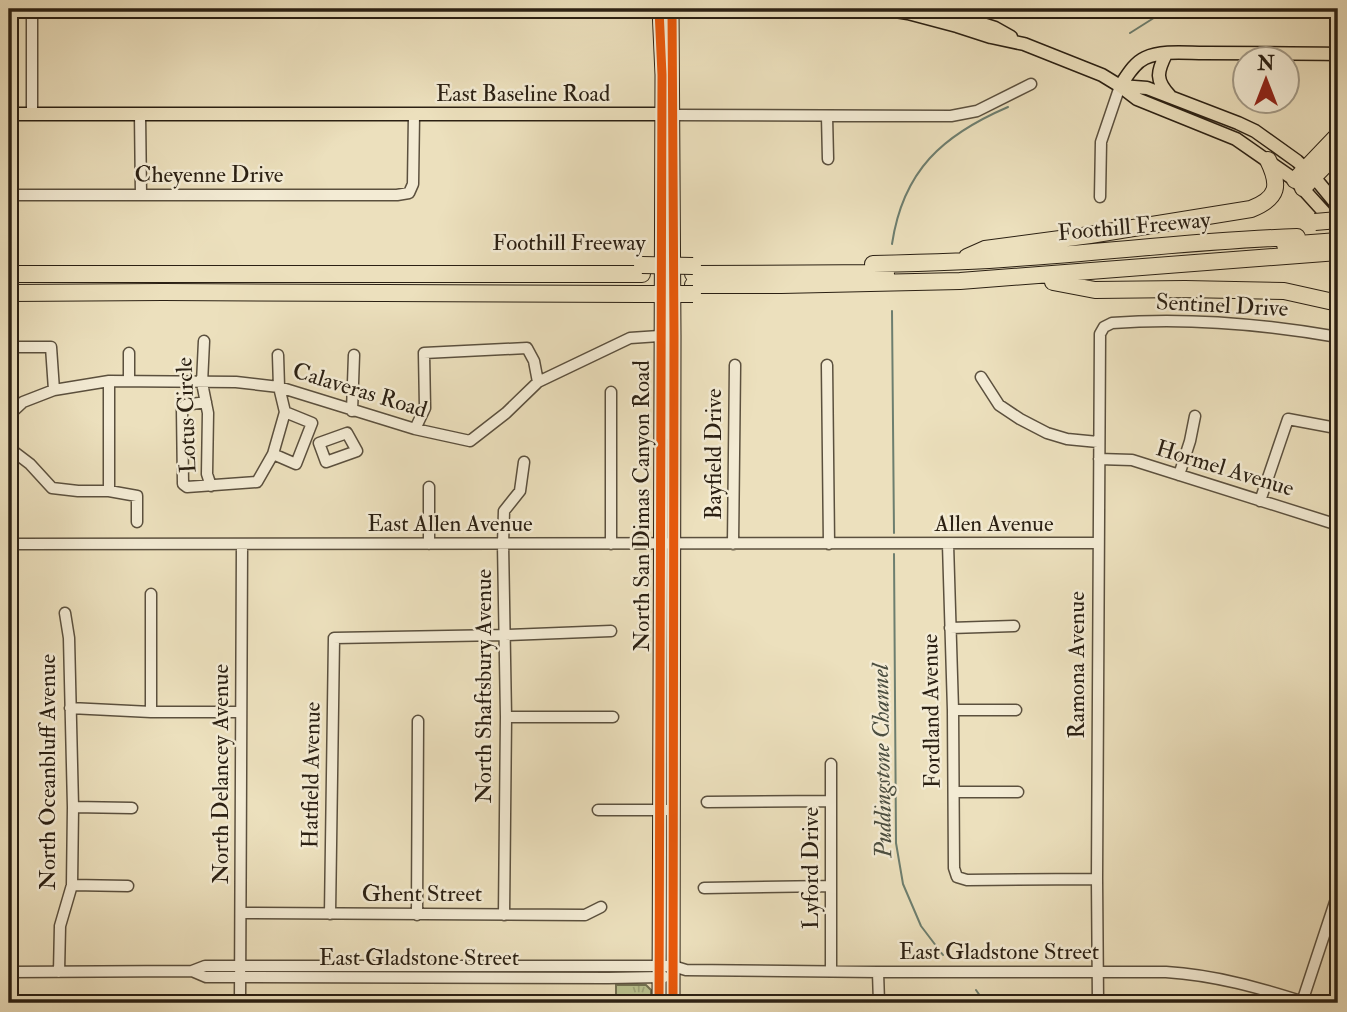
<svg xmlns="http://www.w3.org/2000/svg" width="1347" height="1012" font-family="'IM FELL Double Pica',serif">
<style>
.park{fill:url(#park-tufts);stroke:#727151;stroke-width:2}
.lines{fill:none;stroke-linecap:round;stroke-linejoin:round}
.stream{stroke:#6d7e6f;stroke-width:2}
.minor-casing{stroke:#5b503e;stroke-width:13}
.major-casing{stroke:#2b2013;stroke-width:15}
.highway-casing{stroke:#2b2013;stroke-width:18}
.minor{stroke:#f3ebd4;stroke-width:10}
.major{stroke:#ece0bd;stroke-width:12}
.highway{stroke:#ece0bd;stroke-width:16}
.highway-bridge-casing{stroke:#2b2013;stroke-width:18;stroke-linecap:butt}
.highway-bridge{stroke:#ece0bd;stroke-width:16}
.cycleway-casing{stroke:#f3ebd4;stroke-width:13}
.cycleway{stroke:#e8590c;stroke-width:9}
.labels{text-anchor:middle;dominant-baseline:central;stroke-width:5;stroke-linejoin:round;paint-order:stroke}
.street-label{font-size:23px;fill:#2b2013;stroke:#f3ebd4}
.water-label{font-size:24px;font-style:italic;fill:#4c4f41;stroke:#f3ebd4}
</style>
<defs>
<pattern id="park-tufts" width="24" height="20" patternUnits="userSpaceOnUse" patternTransform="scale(1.75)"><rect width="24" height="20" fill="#bac28f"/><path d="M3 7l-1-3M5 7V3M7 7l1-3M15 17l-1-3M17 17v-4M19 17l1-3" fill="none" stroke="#a0a67a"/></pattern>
</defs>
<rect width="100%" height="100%" fill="#ece0bd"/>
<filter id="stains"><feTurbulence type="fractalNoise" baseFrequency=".00286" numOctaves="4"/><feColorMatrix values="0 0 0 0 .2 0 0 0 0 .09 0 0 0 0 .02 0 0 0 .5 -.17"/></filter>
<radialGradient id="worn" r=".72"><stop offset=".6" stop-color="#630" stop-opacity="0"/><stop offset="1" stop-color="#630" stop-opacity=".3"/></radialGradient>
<path class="park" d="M616,985h30l5,5v11h-35z"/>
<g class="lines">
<path class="stream" d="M1130,33l38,-24
M892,244c11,-74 51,-109 116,-137
M892,311l2,222
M894,554l2,289 7,41 18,42 22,29
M976,990l9,13"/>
<defs>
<path id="minor" d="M32,114v-105
M140,114l1,81
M674,115l277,1 26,-5 54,-27
M827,116l1,43
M9,195h388l12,-2 4,-9 1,-69
M1100,197l1,-55 19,-56
M204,341l-2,42 6,30 -1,61 4,12
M9,347h42l3,43
M827,365l2,179
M981,377l18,28 21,14 27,14 20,6 31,3
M129,381v-28
M206,402l-21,3 -3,4 1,75 4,3 70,-5 16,-28 12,-42 -6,-25 -1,-32
M352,411l2,-56
M9,415l14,-13 31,-12 55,-9 127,1 43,5 136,42 55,12 36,-28 32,-31 92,-44 44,-3
M415,429l10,-21 -1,-55 103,-5 7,13 4,21
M347,433l10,18 -31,11 -7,-19z
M9,448l21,16 22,24 26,3h31l28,5v26
M273,454l23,10 16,-41 -27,-11
M1099,459l33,1 206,65
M1179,475l11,-34 5,-25
M109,491v-110
M1260,501l28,-82 48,9
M9,544l1089,-1
M429,544v-57
M611,544v-152
M733,544l2,-179
M948,544l5,166 1,158 3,9 10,3 130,-1
M151,594v118
M950,628l64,-2
M70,708l81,4h90
M953,710h63
M506,717h107
M954,792h64
M707,802l124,-1
M73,807l59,1
M598,810h75
M72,885l56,1
M704,888l127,-2
M241,913l344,2 16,-8
M330,914l4,-276 171,-3 106,-4
M417,915l1,-194
M504,915l2,-198 -3,-173 1,-33 16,-20 4,-29
M192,971l14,6 402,1 56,-1
M831,971v-207
M9,972l183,-1 13,-5h468l13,4 192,2h288c49,3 94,16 141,31
M59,972l1,-46 12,-41 1,-78 -4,-169 -4,-25
M878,972l1,31
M1302,1002l36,-109
M240,1003l2,-459
M1098,1003l-1,-124 3,-545 4,-7 8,-4c76,-6 151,1 226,14"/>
<path id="major" d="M672,9l2,326 -1,668
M883,9l25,4 49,13 34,11 33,7 78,31 18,11 17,13 99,40 59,41 29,32 14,17
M935,9l60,19 16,9
M1166,54c-9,18 -11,26 4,42
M1120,86c7,-10 14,-23 25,-28 17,-8 41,-5 59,-5 45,0 89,0 134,1
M1121,86l26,2 91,35 17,8 42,30 17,16 24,29
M9,114h661
M659,1003l3,-928 -3,-66"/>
<path id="highway" d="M1295,180l43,-45
M1303,188l35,-36
M1285,245l53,-4
M967,257l18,-8 105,-14 161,-26c28,-11 29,-24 17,-49
M873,264c48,-1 95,-2 143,-6 94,-6 187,-18 281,-21
M9,274h633
M693,274l193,-1
M1053,282l42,8 90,-1 99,2 54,12
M693,285h88l179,-4 378,-29
M9,293l154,-1 479,2"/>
</defs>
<use href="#minor" class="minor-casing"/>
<use href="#major" class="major-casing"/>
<use href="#highway" class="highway-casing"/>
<use href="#minor" class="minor"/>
<use href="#major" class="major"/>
<use href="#highway" class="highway"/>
<defs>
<path id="highway-bridge" d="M1315,222l23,-2
M642,265l51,1
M642,294h51"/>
</defs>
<use href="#highway-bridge" class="highway-bridge-casing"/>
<use href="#highway-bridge" class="highway-bridge"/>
<defs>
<path id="cycleway" d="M672,9l2,326 -1,668
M659,1003l3,-928 -3,-66"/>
</defs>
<use href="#cycleway" class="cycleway-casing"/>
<use href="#cycleway" class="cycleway"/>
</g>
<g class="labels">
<g class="street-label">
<text x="523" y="93">East Baseline Road</text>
<text x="209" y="174">Cheyenne Drive</text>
<text transform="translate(1134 226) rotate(-5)">Foothill Freeway</text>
<text x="569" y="242">Foothill Freeway</text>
<text transform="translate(1222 305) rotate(3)">Sentinel Drive</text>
<text transform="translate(360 390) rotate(17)">Calaveras Road</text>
<text transform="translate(186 415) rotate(-92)">Lotus Circle</text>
<text transform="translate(713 454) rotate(-90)">Bayfield Drive</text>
<text transform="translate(1225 468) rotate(17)">Hormel Avenue</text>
<text transform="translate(641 506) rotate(-90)">North San Dimas Canyon Road</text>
<text x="450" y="523">East Allen Avenue</text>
<text x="994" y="523">Allen Avenue</text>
<text transform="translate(1076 665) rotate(-90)">Ramona Avenue</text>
<text transform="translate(483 686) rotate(-90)">North Shaftsbury Avenue</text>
<text transform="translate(931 711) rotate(-91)">Fordland Avenue</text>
<text transform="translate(47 772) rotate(-90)">North Oceanbluff Avenue</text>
<text transform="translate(220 774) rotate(-90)">North Delancey Avenue</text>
<text transform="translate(311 775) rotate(-89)">Hatfield Avenue</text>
<text transform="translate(810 868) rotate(-90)">Lyford Drive</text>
<text x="422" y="893">Ghent Street</text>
<text x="999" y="951">East Gladstone Street</text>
<text x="419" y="957">East Gladstone Street</text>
</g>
<g class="water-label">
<text transform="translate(882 761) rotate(-91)">Puddingstone Channel</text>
</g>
</g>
<rect width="1347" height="1012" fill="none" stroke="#ece0bd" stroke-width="35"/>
<rect x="10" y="10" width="1326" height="991" fill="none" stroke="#2b2013" stroke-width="3.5"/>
<rect x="18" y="18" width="1312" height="977" fill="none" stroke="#2b2013" stroke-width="2"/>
<g transform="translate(1266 80)"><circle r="33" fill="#f3ebd4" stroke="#a39a87" stroke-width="2"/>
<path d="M0-5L12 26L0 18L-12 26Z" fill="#8f2418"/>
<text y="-10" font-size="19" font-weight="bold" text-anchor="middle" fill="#2b2013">N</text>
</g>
<rect width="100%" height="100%" filter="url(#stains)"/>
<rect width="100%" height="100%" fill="url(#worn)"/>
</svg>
